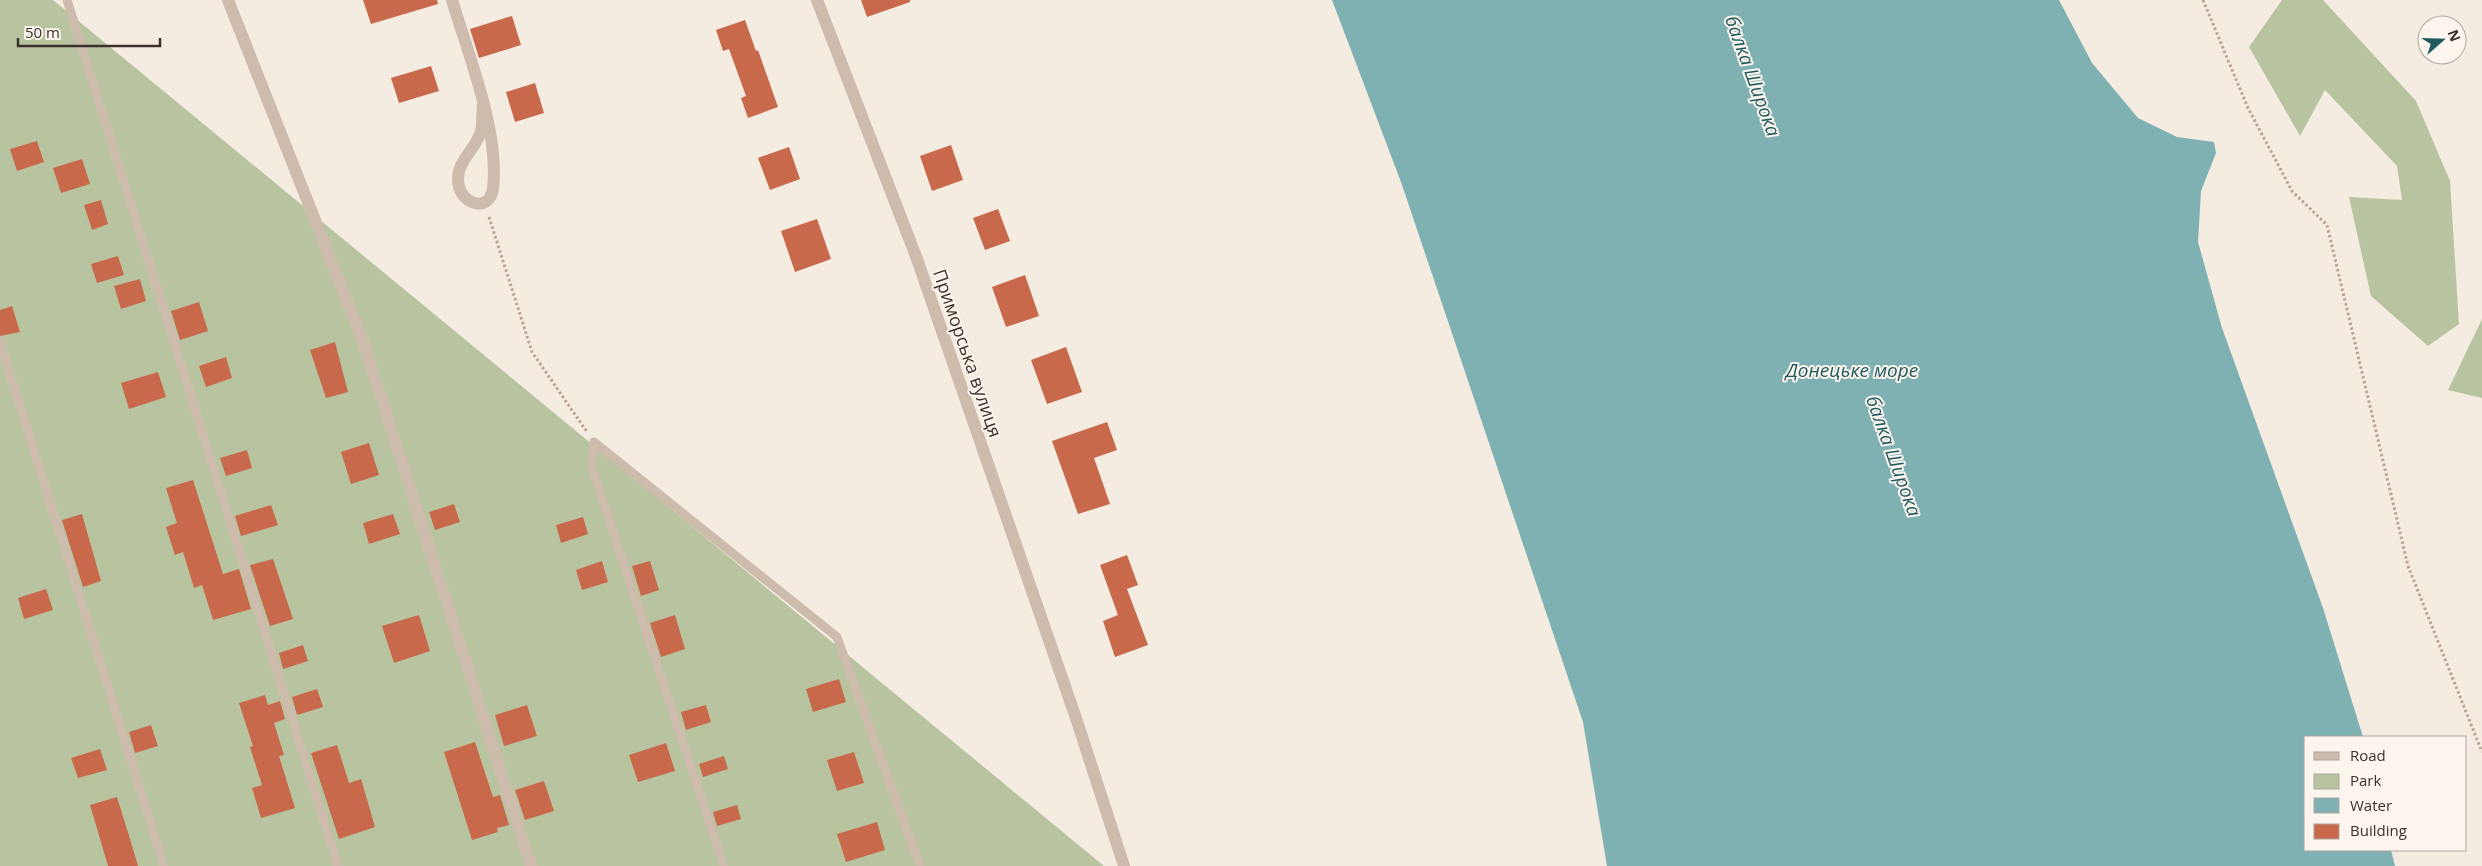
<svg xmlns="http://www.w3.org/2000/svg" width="2482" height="866" font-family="'Open Sans',sans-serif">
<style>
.green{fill:#b8c4a0}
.water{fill:#7fb0b2}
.building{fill:#c8694b}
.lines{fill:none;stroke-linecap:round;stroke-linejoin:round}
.path{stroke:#b9a596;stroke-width:3;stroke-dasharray:2.5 2.5;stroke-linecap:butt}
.lane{stroke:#cdbbac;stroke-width:9}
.street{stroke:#cdbbac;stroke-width:12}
.labels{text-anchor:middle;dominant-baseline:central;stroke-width:4;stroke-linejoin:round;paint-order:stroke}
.street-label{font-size:18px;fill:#3b302b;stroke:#fbf5ee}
.water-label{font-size:19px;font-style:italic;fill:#1f5a5e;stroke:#fbf5ee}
</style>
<rect width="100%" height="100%" fill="#f4ebe1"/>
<path class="green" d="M0,0h53l1051,866h-1104z
M2282,0h41l93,101 34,80 9,143 -31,22 -57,-50 -22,-99 53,3 -5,-34 -72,-76 -25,46 -51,-89z
M2482,319v79l-34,-8z"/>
<path class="water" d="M1332,0h727l33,63 46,55 39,19 37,5 2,11 -15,38 -3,51 24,86 101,280 40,129h-57v113h85l4,16h-788l-24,-144 -182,-540z"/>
<path class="building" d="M363,0h74l1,4 -67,20z
M861,0h49v2l-43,15z
M512,16l9,29 -42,13 -9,-29z
M745,20l11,31 2,-1 20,57 -30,11 -7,-20 5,-2 -17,-47 -6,2 -7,-21z
M431,66l8,25 -40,12 -8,-25z
M535,83l9,30 -29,9 -9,-30z
M37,141l7,21 -27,9 -7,-22z
M951,145l12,35 -31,11 -12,-35z
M789,147l11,32 -30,11 -12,-32z
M82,159l8,25 -29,9 -8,-25z
M101,200l7,24 -16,6 -8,-25z
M998,209l12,32 -25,9 -12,-32z
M817,219l14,40 -36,13 -14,-41z
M118,256l6,19 -27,8 -6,-19z
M1025,275l14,41 -33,11 -14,-40z
M140,279l6,22 -25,8 -7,-23z
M199,302l9,29 -28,9 -9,-29z
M12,306l8,26 -20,4v-26z
M335,342l13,50 -22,6 -16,-48z
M1066,347l16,45 -35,12 -16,-44z
M226,357l6,21 -26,9 -7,-21z
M158,372l8,25 -37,12 -8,-26z
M1107,422l10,28 -23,8 16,46 -32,10 -26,-73z
M369,443l10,32 -28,9 -10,-32z
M247,450l5,18 -26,8 -6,-18z
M193,480l30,94 16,-5 12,40 -38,11 -11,-35 -8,3 -11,-36 -8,3 -9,-28 11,-4 -11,-35z
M454,504l6,18 -25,8 -6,-18z
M271,505l7,20 -37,11 -6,-20z
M82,514l19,67 -18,6 -21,-67z
M393,514l7,20 -31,10 -6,-21z
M583,517l5,17 -27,9 -5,-18z
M1127,555l11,30 -11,4 21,56 -33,12 -12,-36 15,-6 -18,-50z
M273,559l20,60 -23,7 -20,-61z
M602,561l6,21 -26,8 -6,-20z
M650,561l9,29 -18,6 -9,-30z
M46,589l7,21 -29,9 -6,-21z
M419,615l11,36 -36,12 -12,-37z
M675,615l10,34 -24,8 -11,-34z
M303,645l5,16 -25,8 -4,-16z
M839,679l7,23 -33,10 -7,-23z
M317,689l6,18 -26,8 -5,-18z
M265,695l3,10 12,-4 5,18 -11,4 10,32 -5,1 16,52 -34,10 -9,-30 10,-3 -12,-38 3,-1 -14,-43z
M527,705l10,31 -33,10 -9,-31z
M706,705l5,17 -25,8 -5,-18z
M151,725l7,21 -23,7 -6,-21z
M475,742l18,55 7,-2 9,30 -12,3 1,4 -26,8 -28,-88z
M666,743l9,28 -37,11 -9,-27z
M337,745l12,38 12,-4 14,48 -36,12 -28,-86z
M100,749l7,21 -29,8 -7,-20z
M854,752l10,31 -27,8 -10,-31z
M724,756l4,13 -25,8 -4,-13z
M544,781l10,30 -29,9 -10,-30z
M117,797l13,42 8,27h-30l-18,-61z
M737,805l4,14 -24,7 -4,-14z
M877,822l8,28 -39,12 -9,-28z"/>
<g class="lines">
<path class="path" d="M2203,0l45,108 44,83 35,34 81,341 74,186
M489,217l43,135 55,80"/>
<path class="lane" d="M67,0l271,866
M0,342l164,524
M594,442l243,195 83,229
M594,442l-2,26 132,398"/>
<path class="street" d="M228,0l136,344 167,522
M452,0c16,54 48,133 41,188 -3,27 -36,16 -35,-10 1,-19 18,-29 23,-47 2,-8 1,-18 2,-26
M817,0l100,259 160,462 47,145"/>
</g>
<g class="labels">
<g class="street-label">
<text transform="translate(968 353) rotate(71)">Приморська вулиця</text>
</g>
<g class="water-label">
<text transform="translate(1753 76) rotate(70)">балка Широка</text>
<text x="1852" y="370">Донецьке море</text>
<text transform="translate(1894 456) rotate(70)">балка Широка</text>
</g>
</g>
<rect x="2304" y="736" width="162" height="115" fill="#fbf5ee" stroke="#aea6a0"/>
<rect x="2314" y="752" width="25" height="8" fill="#cdbbac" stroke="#aea6a0"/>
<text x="2350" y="761" font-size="15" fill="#3b302b">Road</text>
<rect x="2314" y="774" width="25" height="15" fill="#b8c4a0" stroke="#aea6a0"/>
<text x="2350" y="786" font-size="15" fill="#3b302b">Park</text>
<rect x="2314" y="798" width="25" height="15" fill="#7fb0b2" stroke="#aea6a0"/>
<text x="2350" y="811" font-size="15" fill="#3b302b">Water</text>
<rect x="2314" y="824" width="25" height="15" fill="#c8694b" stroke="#aea6a0"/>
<text x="2350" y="836" font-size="15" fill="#3b302b">Building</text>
<g transform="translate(2442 40) rotate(70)"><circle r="24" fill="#fbf5ee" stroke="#aea6a0"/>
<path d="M0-4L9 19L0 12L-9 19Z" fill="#1f5a5e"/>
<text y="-8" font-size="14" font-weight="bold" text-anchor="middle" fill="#3b302b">N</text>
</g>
<path d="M18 38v8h142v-8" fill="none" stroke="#3b302b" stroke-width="2.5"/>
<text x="25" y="38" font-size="15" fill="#3b302b" stroke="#fbf5ee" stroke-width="4" paint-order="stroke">50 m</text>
</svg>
